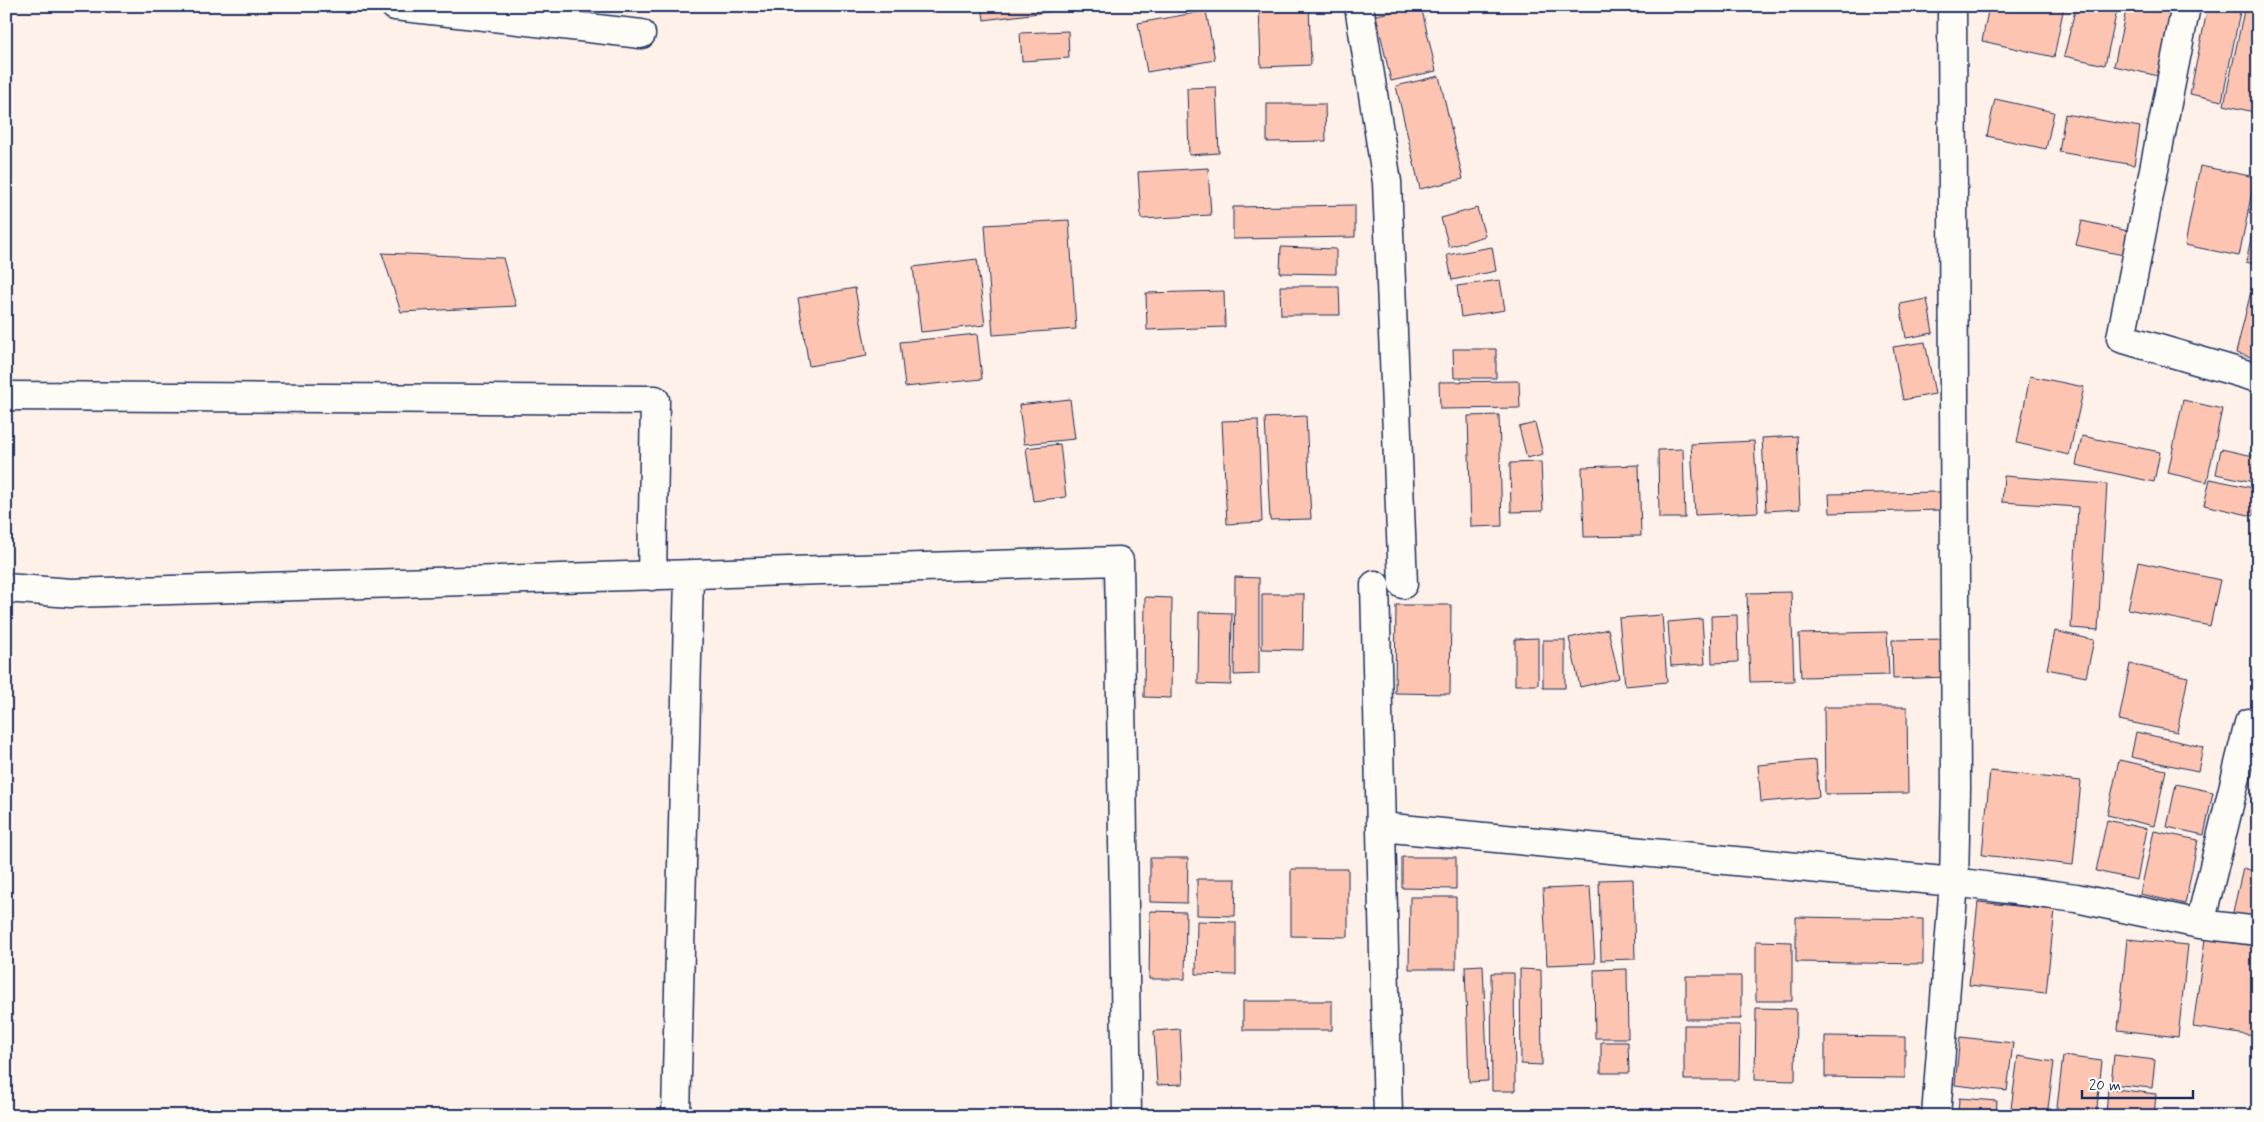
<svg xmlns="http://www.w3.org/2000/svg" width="2264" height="1122" font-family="Mynerve,sans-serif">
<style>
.building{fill:#fdc5b1;stroke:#1b2f5e}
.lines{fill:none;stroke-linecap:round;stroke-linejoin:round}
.minor-casing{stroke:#1b2f5e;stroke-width:31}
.minor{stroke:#fdfcf7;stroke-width:28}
</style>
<rect width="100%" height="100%" fill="#fdf1e9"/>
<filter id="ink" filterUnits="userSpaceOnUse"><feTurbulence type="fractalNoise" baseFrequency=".02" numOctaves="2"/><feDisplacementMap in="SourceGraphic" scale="10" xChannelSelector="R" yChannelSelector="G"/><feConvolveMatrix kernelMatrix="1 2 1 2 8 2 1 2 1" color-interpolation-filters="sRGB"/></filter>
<g filter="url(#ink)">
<path class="building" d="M982,6h86l1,3 -85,11z
M1259,6h50l2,59 -50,2z
M1421,6l15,65 -45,10 -15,-66z
M1989,6h75l-10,51 -72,-16z
M2076,6h42l-13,59 -41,-9z
M2127,6h51l-15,71 -49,-11z
M2208,6l32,6 -18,89 -32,-7z
M2245,6l13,2v105l-34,-8z
M1206,11l9,49 -68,12 -9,-49z
M1068,31l1,27 -47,3 -2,-28z
M1439,76l24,103 -43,10 -24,-103z
M1216,87l3,66 -30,2 -2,-67z
M1995,99l59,13 -8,37 -59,-13z
M1267,104h58l1,37 -59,1z
M2065,114l75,13 -6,38 -75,-13z
M2200,166l55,11 -16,79 -54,-11z
M1208,168l3,47 -70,4 -3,-47z
M1355,205v32l-122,2v-32z
M2258,205v60l-12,-3z
M1477,208l8,28 -36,11 -8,-29z
M1069,220l7,109 -83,6 -8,-110z
M2082,221l46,10 -5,24 -47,-10z
M1281,247l55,2v25l-56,-1z
M1492,247l4,24 -44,9 -5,-25z
M382,253l121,5 13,48 -115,6z
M977,259l8,66 -64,7 -8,-65z
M1500,280l5,30 -44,7 -4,-31z
M2253,283l5,1v75l-22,-6z
M1280,286h59l1,29h-59z
M855,288l12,68 -58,10 -11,-68z
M1224,291l1,36 -78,3 -1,-37z
M1927,299l6,34 -27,5 -6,-34z
M977,334l5,45 -77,8 -5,-45z
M1925,342l10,52 -32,6 -10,-53z
M1453,349h43v29h-42z
M2030,376l54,11 -15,68 -52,-12z
M1519,381l1,27 -80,1 -1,-27z
M1070,399l5,40 -51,5 -5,-39z
M2183,400l39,9 -15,73 -39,-9z
M1499,415l3,111 -31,1 -3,-111z
M1306,416l5,103 -41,1 -5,-102z
M1258,420l4,102 -35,2 -5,-103z
M1535,423l8,31 -16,4 -8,-31z
M1797,436l3,73 -34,2 -4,-73z
M2082,436l78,16 -6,30 -78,-17z
M1754,441l4,71 -63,3 -4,-71z
M1060,444l6,53 -33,4 -7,-53z
M1683,449l2,69h-26l-1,-68z
M2221,449l37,8v26l-42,-9z
M1541,462l2,49 -32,1 -1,-49z
M1639,465l2,71 -57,1 -2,-70z
M2004,476l103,8 -9,146 -27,-2 7,-121 -76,-5z
M2210,479l48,10 -5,27 -49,-11z
M1940,492v18l-110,3 -1,-19z
M2138,562l82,18 -10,46 -82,-17z
M1235,577l24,1v96l-25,1z
M1791,592l3,89 -44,1 -3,-89z
M1262,594h42l-1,56 -41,-1z
M1145,597l27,1 -1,100 -27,-1z
M1396,605h55l-1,89 -55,-1z
M1199,612l33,1 -1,72 -33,-1z
M1662,615l5,67 -42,4 -6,-68z
M1737,615l1,47 -26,1 -1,-47z
M1702,619l3,45 -34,2 -3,-44z
M1608,629l11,49 -39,9 -11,-49z
M2055,631l39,9 -8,37 -39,-8z
M1887,632l2,43 -88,2 -2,-43z
M1538,638v47h-23v-46z
M1945,639l2,38 -54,2 -1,-39z
M1543,640h22v48h-22z
M2130,664l58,13 -11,55 -58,-12z
M1824,707h83l1,86 -83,1z
M2136,732l67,15 -5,24 -67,-14z
M2258,739v29l-6,-1z
M1816,760l3,37 -58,5 -3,-37z
M2119,760l47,10 -12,56 -47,-11z
M1990,771l91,10 -8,84 -91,-10z
M2176,784l37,8 -9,43 -37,-8z
M2107,820l40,9 -10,51 -41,-9z
M2154,831l44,9 -13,64 -45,-10z
M1402,857h54v32l-54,-1z
M1150,858h38l-1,45 -37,-1z
M2243,868l15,4v50l-26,-6z
M1291,869h57v68l-57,-1z
M1197,879h39l-1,37 -38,-1z
M1633,879l2,80 -34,1 -2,-80z
M1590,887l5,76 -48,2 -4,-76z
M1410,897h46v72h-47z
M1978,902l77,8 -9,83 -77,-8z
M1150,911l36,1 -1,67h-36z
M1796,917l127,2v45l-127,-2z
M1197,921l39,1v53l-40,-1z
M2127,939l61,6 -10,92 -60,-7z
M2205,939l53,7v61l-4,29 -61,-9z
M1756,941l36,1v59h-36z
M1483,965l5,116 -19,1 -4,-116z
M1520,969l21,1 1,95 -21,-1z
M1627,969l1,69h-33l-1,-68z
M1491,973h23l1,118h-23z
M1686,976h55v43h-55z
M1243,1001h89v29h-89z
M1756,1008l40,1 -1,72 -40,-1z
M1684,1025h56l-1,55h-55z
M1180,1029l3,55 -26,1 -3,-54z
M1825,1036l80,1v41l-80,-1z
M1960,1037l53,6 -6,48 -52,-6z
M1601,1042h27l1,31h-28z
M2114,1055l41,5 -3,28 -41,-4z
M2018,1056l36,6 -7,54h-37z
M2063,1056l39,5 -6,55h-40z
M2108,1088l48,6 -2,22h-48z
M1959,1098l38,3 -1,15h-38z"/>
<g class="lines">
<defs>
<path id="minor" d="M395,6l246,28
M1359,6l28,176 16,402
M2186,6l-65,332 137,40
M6,396l649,4 -3,176
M1375,585l13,531
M6,588l65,5 1048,-32 8,555
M1381,827l573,55 122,16 124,26 58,7
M2200,924l49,-201
M676,1116l13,-541
M1936,1116l18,-234 2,-94 -4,-782"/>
</defs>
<use href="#minor" class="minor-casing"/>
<use href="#minor" class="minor"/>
</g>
</g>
<rect width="2264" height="1122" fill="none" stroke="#fdfcf7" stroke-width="25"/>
<rect x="12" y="12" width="2239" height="1097" fill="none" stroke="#1b2f5e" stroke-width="2" filter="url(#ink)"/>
<path d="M2082 1090v8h111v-8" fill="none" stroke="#1b2f5e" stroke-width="2.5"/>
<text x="2089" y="1090" font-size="15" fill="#1b2f5e" stroke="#fdfcf7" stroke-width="4" paint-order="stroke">20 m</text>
</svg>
